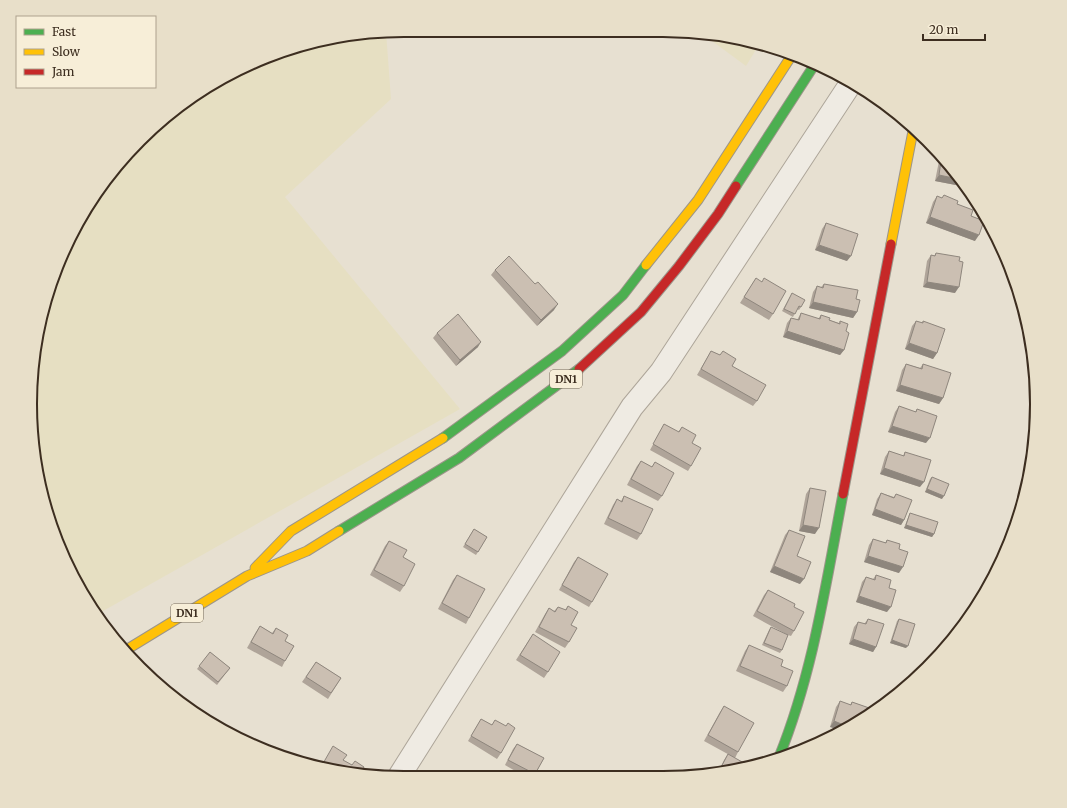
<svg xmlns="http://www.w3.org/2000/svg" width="1067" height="808" font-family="Merriweather,serif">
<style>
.farmland{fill:#e6dfc2}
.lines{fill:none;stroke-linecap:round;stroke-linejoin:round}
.street-casing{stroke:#ada599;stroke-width:24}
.fast-casing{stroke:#9c958a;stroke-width:11}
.slow-casing{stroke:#9c958a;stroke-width:11}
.jam-casing{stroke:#9c958a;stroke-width:11}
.street{stroke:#efebe3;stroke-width:22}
.fast{stroke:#4caf50;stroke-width:9}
.slow{stroke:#ffc107;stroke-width:9}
.jam{stroke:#c62828;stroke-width:9}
.wall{fill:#afa499}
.shaded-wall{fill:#8e867d}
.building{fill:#cbbfb2;stroke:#8e867d}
.labels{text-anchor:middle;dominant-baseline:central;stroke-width:3.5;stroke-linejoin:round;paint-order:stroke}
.shield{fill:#f7eed8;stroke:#756857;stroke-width:1}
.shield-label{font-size:11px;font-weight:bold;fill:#3d2e20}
.rim{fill:none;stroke:#3d2e20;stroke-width:2}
</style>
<rect width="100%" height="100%" fill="#e7e0d1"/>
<path class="farmland" d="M386,32l5,67 -106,98 175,212 -364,206 -46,-91 -19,-96 6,-97 32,-93 70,-98 78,-60 90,-37z
M701,33l59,10 -14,23z"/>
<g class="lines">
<defs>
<path id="street" d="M400,775l232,-368 29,-35 190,-289"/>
<path id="fast" d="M736,186l79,-122
M443,438l119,-87 61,-56 23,-30
M339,531l120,-73 120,-89
M779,757c34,-84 47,-174 64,-263"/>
<path id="slow" d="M891,244l22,-113
M646,265l52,-65 94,-145
M255,568l36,-37 152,-93
M126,650l121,-74 60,-25 32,-20"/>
<path id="jam" d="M579,369l62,-57 38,-46 39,-52 18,-28
M843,494l48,-250"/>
</defs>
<use href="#street" class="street-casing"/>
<use href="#fast" class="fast-casing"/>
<use href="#slow" class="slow-casing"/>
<use href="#jam" class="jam-casing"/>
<use href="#street" class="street"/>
<use href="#fast" class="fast"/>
<use href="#slow" class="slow"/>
<use href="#jam" class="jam"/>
</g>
<path class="wall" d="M940,160l23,24 -2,2 -26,-5 4,-20z
M944,195l13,9 14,12 4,25 -49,-18 7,-21 4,-6 5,2z
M826,223l21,38 -32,-11 7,-21z
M936,253l19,40 -32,-6 4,-26 4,-6 3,1z
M495,270l40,14 19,26 -17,16 -46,-51z
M756,278l17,36 -4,6 -29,-17z
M824,284l32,15 1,13 -4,6 -44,-10 4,-16 4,-6 4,1z
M792,293l9,14 -2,3 -2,-1 -4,8 -11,-6z
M801,313l17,6 3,-4 8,5 10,3 1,-2 6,10 -2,19 -4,5 -57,-18 4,-14 4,-5 6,2z
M916,321l6,2 1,-2 14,32 -4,6 -28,-10 7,-23z
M437,333l41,14 -22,19 -23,-28z
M711,351l9,4 3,-4 9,15 25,35 -4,5 -56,-31z
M906,364l14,4 3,-4 20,34 -4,6 -43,-13 6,-21z
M899,406l16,6 2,-3 9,34 -38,-11 7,-20z
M664,424l14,8 4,-5 10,16 -1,23 -3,5 -38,-21 11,-20z
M889,451l14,5 2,-4 15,35 -40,-13 5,-17z
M641,461l11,6 3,-5 7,34 -4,5 -31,-16 10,-19z
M932,477l10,22 -17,-7 5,-13z
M810,488l5,46 -16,-3 7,-37z
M881,493l13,4 2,-3 8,26 -3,5 -29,-10 5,-16z
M624,496l17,38 -4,6 -33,-16 9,-19 4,-6 4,2z
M910,513l24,21 -2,3 -28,-9 5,-13z
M474,529l13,8 -11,18 -13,-8z
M789,530l8,26 3,28 -30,-12 15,-37z
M873,539l12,4 2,-3 12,9v24l-35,-11 5,-17z
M389,541l14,16 1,29 -4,6 -30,-17 15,-29z
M578,557l14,45 -3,5 -30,-17 15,-28z
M457,575l12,43 -3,6 -28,-15 15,-29z
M876,575l13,13 -2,24 -31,-10 6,-20 4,-5 7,2z
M768,590l26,17v24l-3,5 -3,-1 -6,15 -2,3 -18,-8 7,-15 2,-3 17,8 -35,-19 11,-21z
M568,606l3,19 -2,17 -4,6 -30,-16 10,-18 4,-6 5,3 4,-4 7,3z
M868,619l8,28 -3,5 -24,-8 5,-17 4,-5 6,2z
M899,619l7,29 -16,-5 7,-22z
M260,626l12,7 4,-5 9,13v20l-3,6 -35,-19 9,-16z
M533,634l15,38 -4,6 -28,-18z
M749,645l32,21 6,20 -4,6 -47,-21 9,-20z
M210,652l20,16 -13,17 -20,-16z
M316,662l25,16 -13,21 -26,-17z
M840,701l10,4 2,-3 23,8 -45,17 6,-20z
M724,706l14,46 -3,6 -31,-17 16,-29z
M481,719l11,6 3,-5 6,33 -4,6 -29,-18z
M517,744l27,14 -9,17h-13l-17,-10 8,-16z
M728,754l14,13 -25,7 7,-14z"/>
<path class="shaded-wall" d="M939,175l19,4 5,5 -2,2 -26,-5z
M930,217l49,18 -4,6 -49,-18z
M819,245l32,11 -4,5 -32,-11z
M927,282l32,5 -4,6 -32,-6z
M813,302l44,10 -4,6 -44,-10z
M558,304l-4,6 -17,16 4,-6z
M787,331l57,19 -4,5 -57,-18z
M481,342l-3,5 -22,19 4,-6z
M909,343l28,10 -4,6 -28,-10z
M900,385l43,13 -4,6 -43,-13z
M892,426l38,12 -4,5 -38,-11z
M884,468l40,14 -4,5 -40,-13z
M927,489l17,7 -2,3 -17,-7z
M875,509l29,11 -3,5 -29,-10z
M803,525l16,3 -4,6 -16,-3z
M906,525l28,9 -2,3 -28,-9z
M868,556l35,11 -4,6 -35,-11z
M774,566l30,13 -4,5 -30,-12z
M859,596l32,11 -4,5 -31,-10z
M853,639l23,8 -3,5 -24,-8z
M892,640l16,6 -2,2 -16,-5z
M834,721l15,6 -8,4 -11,-4z"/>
<path class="building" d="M941,161l17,18 -19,-4z
M944,195l14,6 -1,3 16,6 -2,6 13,5 -5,14 -49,-18 7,-21 5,2z
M826,223l32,11 -7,22 -32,-11z
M936,253l24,4 -1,4 4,1 -4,25 -32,-5 4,-27 4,1z
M509,256l26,28 3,-2 20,22 -17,16 -46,-50z
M756,278l6,4 2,-4 22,13 -13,23 -29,-17z
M824,284l34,6 -2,9 4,1 -3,12 -44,-10 4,-16 6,2z
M792,293l13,7 -4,7 -2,-1 -4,8 -11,-5z
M801,313l19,6 1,-4 9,3 -1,2 11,4v-3l8,3 -2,7 3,2 -5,17 -57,-19 4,-13 8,2z
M458,314l23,28 -21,18 -23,-27z
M916,321l7,2v-2l22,8 -8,24 -28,-10z
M711,351l9,4 3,-4 13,8 -4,7 34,19 -9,16 -56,-32z
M906,364l16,5 1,-5 28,9 -8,25 -43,-13z
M899,406l17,6 1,-3 20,7 -7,22 -38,-12z
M664,424l15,8 3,-5 14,8 -4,8 9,5 -10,18 -38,-22z
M889,451l15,5 1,-4 26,8 -7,22 -40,-14z
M641,461l11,6 3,-5 19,11 -12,23 -31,-17z
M932,477l17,7 -5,12 -17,-7z
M810,488l16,3 -7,37 -16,-3z
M881,493l13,5 2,-4 16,6 -8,20 -29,-11z
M624,496l29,13 -12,25 -33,-16 9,-19 5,3z
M910,513l28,9 -4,12 -28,-9z
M474,529l13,8 -9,15 -13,-8z
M789,530l16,6 -8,20 14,6 -7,17 -30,-13z
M873,539l13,4 1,-3 13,4 -1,5 9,3 -5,15 -35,-11z
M389,541l18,9 -4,7 12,7 -11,22 -30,-16z
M578,557l30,17 -16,28 -30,-17z
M457,575l28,14 -16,29 -27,-15z
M876,575l15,5 -2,8 7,2 -5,17 -32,-11 7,-19 9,3z
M768,590l27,14 -1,3 10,5 -10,19 -37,-20z
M568,606l10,6 -7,13 6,3 -8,14 -30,-15 10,-19 6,4 3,-5 8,3z
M868,619l16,5 -8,23 -23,-8 5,-17 8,2z
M899,619l16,5 -7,22 -16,-6z
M260,626l13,8 3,-6 12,7 -3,6 9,5 -9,15 -34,-19z
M771,627l17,8 -6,15 -18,-7z
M533,634l27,18 -12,20 -28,-17z
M749,645l34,15 -2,6 12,5 -6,15 -47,-20z
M210,652l20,16 -12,14 -19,-16z
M316,662l25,16 -10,15 -25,-16z
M840,701l11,4 1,-3 23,8v2l-4,3 -22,12 -15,-6z
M724,706l30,17 -16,29 -30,-17z
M481,719l11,6 3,-5 11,6 2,-3 7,5 -14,25 -30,-17z
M517,744l27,14 -9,16 -27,-14z
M333,746l14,9 -4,5 9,5 3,-4 9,6 -5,8h-4l-34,-8z
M728,754l16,9 -2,4 -24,6z"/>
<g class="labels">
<g class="shield">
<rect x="550" y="370" width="32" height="18" rx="3"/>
<rect x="171" y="604" width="32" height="18" rx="3"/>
</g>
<g class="shield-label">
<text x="566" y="379">DN1</text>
<text x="187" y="613">DN1</text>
</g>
</g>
<path d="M0 0H1067V808H0ZM404 37H663A367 367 0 0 1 1030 404V404A367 367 0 0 1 663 771H404A367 367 0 0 1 37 404V404A367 367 0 0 1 404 37Z" fill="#e8dfc9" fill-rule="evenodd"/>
<path class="rim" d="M404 37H663A367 367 0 0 1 1030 404V404A367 367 0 0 1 663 771H404A367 367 0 0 1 37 404V404A367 367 0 0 1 404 37Z"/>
<rect x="16" y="16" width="140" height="72" fill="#f7eed8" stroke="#ada18e"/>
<rect x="24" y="29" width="20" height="6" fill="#4caf50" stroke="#ada18e"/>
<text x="52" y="36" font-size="12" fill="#3d2e20">Fast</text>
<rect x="24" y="49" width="20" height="6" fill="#ffc107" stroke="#ada18e"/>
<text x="52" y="56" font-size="12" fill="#3d2e20">Slow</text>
<rect x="24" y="69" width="20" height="6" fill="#c62828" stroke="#ada18e"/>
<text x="52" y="76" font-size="12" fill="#3d2e20">Jam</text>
<path d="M923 34v6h62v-6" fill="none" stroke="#3d2e20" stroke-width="2"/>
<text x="929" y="34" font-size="12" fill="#3d2e20" stroke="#f7eed8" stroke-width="3" paint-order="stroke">20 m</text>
</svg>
